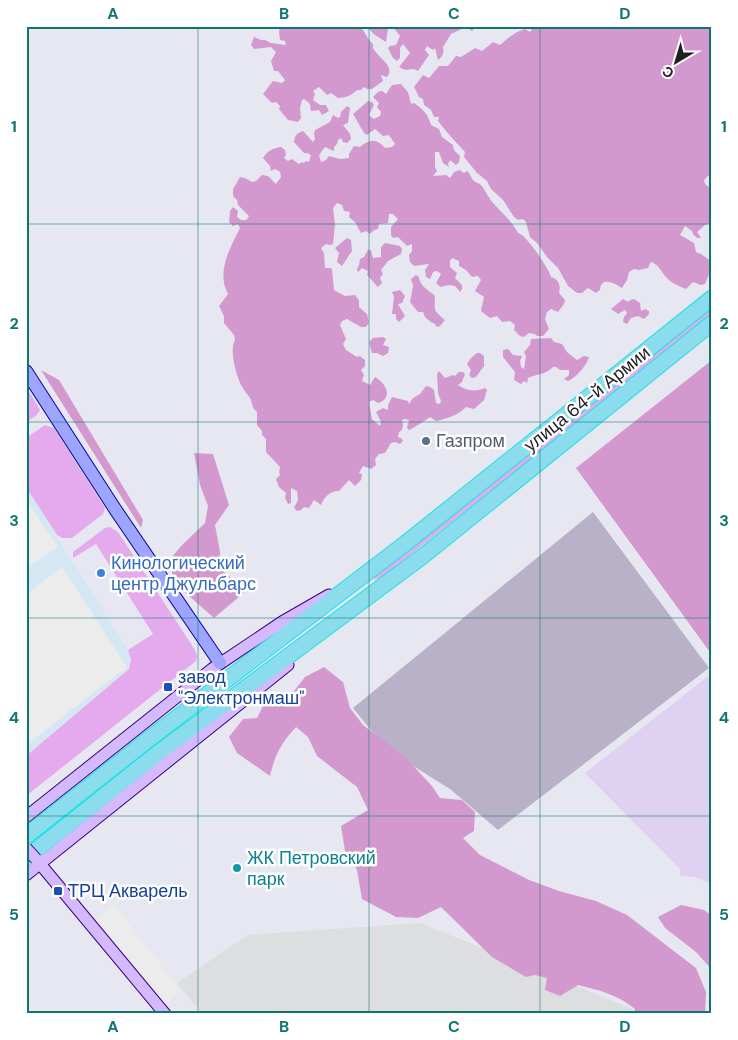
<svg xmlns="http://www.w3.org/2000/svg" width="738" height="1040" font-family="'DM Sans',sans-serif">
<style>
.residential{fill:#dddedf}
.commercial{fill:#d5e7f3}
.construction{fill:#b9b1c7}
.farmland{fill:#dfd1f1}
.grass{fill:#e4aaed}
.forest{fill:#d399cf}
.parking{fill:#ececec}
.lines{fill:none;stroke-linecap:round;stroke-linejoin:round}
.secondary-casing{stroke:#3b007f;stroke-width:13}
.primary-casing{stroke:#04009d;stroke-width:14}
.highway-casing{stroke:#1ee2e5;stroke-width:17}
.secondary{stroke:#d5b9fd;stroke-width:11}
.primary{stroke:#9ea5ff;stroke-width:12}
.highway{stroke:#8bdcec;stroke-width:15}
.secondary-bridge-casing{stroke:#3b007f;stroke-width:13;stroke-linecap:butt}
.secondary-bridge{stroke:#d5b9fd;stroke-width:11}
.grid{fill:none;stroke:#0f766e;stroke-width:1;stroke-opacity:0.55}
.service-dot{fill:#5c6f8a;stroke:#fff;stroke-width:2}
.shop-dot{fill:#3f7fe0;stroke:#fff;stroke-width:2}
.transit-dot{fill:#1a4fb4;stroke:#fff;stroke-width:2}
.culture-dot{fill:#0f9aa8;stroke:#fff;stroke-width:2}
.labels{text-anchor:middle;dominant-baseline:central;stroke-width:5;stroke-linejoin:round;paint-order:stroke}
.street-label{font-size:18px;fill:#202020;stroke:#fff}
.service-label{font-size:18px;fill:#4e5e75;stroke:#fff;text-anchor:start}
.shop-label{font-size:18px;fill:#366cbe;stroke:#fff;text-anchor:start}
.transit-label{font-size:18px;fill:#164399;stroke:#fff;text-anchor:start}
.culture-label{font-size:18px;fill:#0d838f;stroke:#fff;text-anchor:start}
.neatline{fill:none;stroke:#0f766e;stroke-width:2}
.grid-label{font-size:16px;text-anchor:middle;font-weight:bold;fill:#0f766e}
</style>
<rect width="100%" height="100%" fill="#e7e7f1"/>
<path class="residential" d="M420,923l213,86 -1,5h-430l-25,-31 71,-48z"/>
<path class="commercial" d="M26,487l102,163 3,9 -2,9 -103,88z"/>
<path class="construction" d="M593,512l116,156 -211,162 -48,-41 -64,-40 -33,-41z"/>
<path class="farmland" d="M712,673v211l-17,-7 -15,-1v-7l-95,-96z"/>
<path class="grass" d="M712,309v6l-330,262 -9,3 6,-8z
M26,386l14,24 -3,5 -11,7z
M45,425l9,3 51,80 -2,6 -31,24h-10l-5,-3 -31,-48v-49z
M110,527l8,5 77,118 2,6 -1,5 -170,135v-40l103,-87 2,-10 -3,-9 25,-16 -57,-90 -23,14v-6l32,-24z"/>
<path class="forest" d="M277,26h82c6,5 8,13 14,18v4c5,10 23,18 14,29l-6,-2 2,6 -11,8h-5l-3,-2 -3,3h-4c-5,5 -11,8 -19,8l-7,-5 -4,2 -8,-8 -6,4 2,3 -2,6 7,5h6l3,6 -7,4 -3,-5 -8,1 -1,-7 -6,-5 -2,1 -2,8 1,10 -3,4 -10,-2 -9,-11 1,-3 -4,-4 -4,1 -9,-9 10,-13 9,2 3,-3 -7,-9h-4l-3,-10 5,-9 -5,-5 -17,2 -3,-4 3,-8 7,3h4l6,3 15,2 -1,-4 -5,-1 -1,-8 1,-5z
M366,26h110l-4,5 -6,-4 -15,7 -8,13c1,6 0,9 -5,13l-3,-12 -2,2 -6,-4 -2,4 4,5 -11,16 -4,-2 -9,1 -6,-3 11,-14 -7,-9 -3,4v10l-3,3 -4,-3 -5,-10 2,-2 6,-1 4,-9 -7,-9 -5,2 -2,13 -11,-7z
M534,26h178v150l-3,-1 -5,5 1,4 4,3 3,-3v23h-2l2,21 -3,-4 -4,1 -8,7 4,6h-4l-4,-4 -1,-3 -7,-5 -5,9 14,8 2,9 5,2 11,8v9l-2,1 -5,12 -4,1 -8,-3 -7,7c-7,-3 -13,-5 -18,-10 -7,-6 -8,-14 -17,-17l-3,6 -9,2 -5,-1 -5,3 -2,8 -5,8c-8,-5 -21,-12 -22,2l-4,3 -8,-5 -6,5h-5l-9,-7 -10,-18 -11,-11 -10,-14 -7,-6 -4,-15 -3,-3 -5,1 -4,-3 -11,-17 -12,-11 -4,-8 -10,-8 -13,-16 1,-5c-9,-10 -19,-20 -27,-31l1,-4h-5l-3,-7 -7,-5 -1,-6 -4,-2 -5,-10 9,-12 6,3 10,-12h9l8,-10 5,1 14,-9 7,3 11,-9 7,3c7,-6 16,-14 25,-16l5,3z
M401,84l7,8 3,12 3,-1c9,6 14,11 17,22l8,4 3,8 11,8 1,5 6,6 -1,6 -3,3 -6,-5 -2,4 1,3 -6,-4 -4,-11h-4v15l2,4 -4,5 13,-1 4,3 4,-6 6,-2 4,3 3,-2c3,2 4,7 7,10 2,2 5,2 7,4 5,6 8,14 13,19 9,10 18,17 24,29 8,1 31,36 33,44 8,2 10,9 8,16l6,7 -1,4 -6,8 -7,-3 -4,3 -2,7 4,10 -6,7h-6l-2,-2 -6,-1 -5,4 -4,-1 -6,-6 1,-5 -5,-4 -8,1 -5,-6 -7,2 -9,-7 3,-14 -9,-6 6,-11 -3,-4 -6,1 -6,-7 -7,-4v-5l-7,-3 -2,3v6l7,6 -2,5 7,7v4l-2,3 -5,-6 -6,-1 -9,2 -4,-4 5,-9 -4,-3 -4,1 -3,7 -4,-2 -1,-7 4,-6 -15,2 -4,-4 -1,-7 3,-4v-7l-5,2 -9,-9 -5,1 -2,-3v-8l7,-8 -5,-5h-4l-1,9 -9,1 -1,5 -4,1 -4,4 -4,-3 -5,2 -6,-11 -6,-5 1,-5 -6,-1 -2,-6 -5,-2 -4,5 2,16 -2,20 -3,1 -4,-1 -5,4 3,5 1,15h5l2,1 2,21 11,6 10,-1 4,5v7l8,7 2,8 -3,5h-5l-14,-8 -5,2 -2,4 6,14 -3,5 3,6 11,7 3,-1 5,4v6l-4,4 3,5 -2,6 8,4 5,-8c11,6 19,21 3,26l-5,-3 -4,2 3,17 8,7 1,-4 -5,-10 7,-4 5,2v-5l4,-8 16,4 1,3 4,-6 7,-4 6,-8 4,1 4,3 2,13 4,1 1,-3 -3,-8 -1,-19 2,-3 6,7 8,-3 2,1 4,-4h4l2,2 -3,8 -4,3c8,6 18,7 27,3l2,2 -3,10 -10,9 -8,-2c-7,8 -20,12 -30,14l-6,-4c-4,3 -18,12 -21,13l-2,-2 2,-8 -4,-1 -3,1 1,5 -1,5 -3,2 -1,5 3,1 2,3 -3,3 -5,-2 -4,1 -6,10 -6,1 -4,5 1,6 -5,4 -8,-3 -4,7 3,1 -1,6 -6,6 -6,-6 -10,11c-9,0 -15,6 -18,14l-7,-5 -5,8 -5,-1 -3,3 -4,1 -3,-3 4,-8 -1,-9 -6,-3v15l-3,1 -3,-6 1,-5 -7,-6 -3,-8 4,-4 -1,-3 1,-5 -14,-15v-13l-4,-4v-4l-5,-6v-13c-6,-5 -4,-8 -7,-14 -3,-4 -6,-8 -9,-13 -5,-10 -12,-36 -6,-45l-1,-5 -10,-12v-7l-5,-10 9,-12c-12,-22 2,-46 12,-66l-2,-4 -5,2 -4,-4 1,-11 3,-4 5,4 -1,6 4,3h5l2,-2 1,-2 -11,-11 -1,-5 -4,-4v-7l7,-12 5,1 7,4 4,-1 6,-6 6,1 8,8 5,-7 -1,-5 -5,-3 -4,2 -1,-5 -7,-8c4,-7 10,-10 18,-11l4,3 1,5 -2,3 4,3 4,-2 7,5 3,-2 2,1 2,-2 3,1 2,-7 -4,-2h-3l-10,-11c1,-7 3,-9 9,-11l10,11 2,-3 -1,-5 1,-4 15,-8 3,-7 5,3 2,-1 1,-5 6,-6 3,2 -2,15 -5,2 7,9 1,5 -4,4 -4,-1 -2,-4 -3,2 -1,4 -3,3v4l-9,-4 -6,8 2,7 5,-2 3,-4 11,3 9,-1v-4l5,-8 6,1c9,-8 17,-9 25,1l7,-1 3,-3 -6,-9 -6,1 -8,-7 -8,6 -3,-2 -11,-19 15,-13 4,1 2,3 -5,10 5,4 6,-3 1,-4 -4,-5 2,-4 -6,-6 5,-5 4,-1 4,3 6,-9z
M347,238l4,2 1,11 -10,15 -5,-4 2,-9 -4,-5z
M385,243l15,3 2,3 -1,5 -13,7 -7,9 2,4 -3,4 2,5 -4,4 -11,-12 1,-4 -6,-3 -4,4 -1,-3 2,-4 1,-6 4,-2 4,-7h3l2,8 8,-1v-10z
M416,275l3,2c1,10 10,13 16,19 0,15 -3,13 10,24l-5,6 -3,1 -3,-4h-2l-7,-6 -2,-5h-5l-8,-10 3,-16 -2,-7z
M400,290l5,6 -3,7 -4,1 7,12 -6,6 -3,-3v-5h-4l2,-17 -2,-5z
M623,299l5,3 2,-2 4,-1 6,4 1,8 4,-2 4,2v3l-5,5 -6,-3 -7,2 -4,6 -4,-2 1,-5 3,-4 -2,-3 -7,4 -7,-5z
M383,337l3,2 -3,6 6,2 -1,6 -5,3 -6,-3h-5l-3,-11 4,-4z
M551,338l3,4 8,2 5,8 10,8 7,-4 5,1c-2,8 -13,21 -21,24l-4,-2 5,-4v-5h-9l-4,-3h-3c-7,8 -17,7 -25,11l-1,5 -3,-2 -3,3 -7,-4 1,-8 -12,-15v-7l5,-1 5,6 9,1 -2,5 1,6 3,2 2,-13 -2,-4 6,-7 1,-6z
M477,353h3l4,3v10l-8,11 -4,1 -3,-3 2,-5 -4,-6 4,-6z
M712,360v295l-136,-187z
M41,370l18,10 84,140 -2,8z
M194,453l19,1 16,51 -14,20 5,27v16l26,23 -32,27 -42,-37v-24l10,-12 23,-22 3,-17 -8,-21z
M324,667l19,15 7,26 13,17 41,31 28,30 8,12 22,2 13,12 -1,19 -11,7 17,17 49,25 30,11 37,10 31,14 69,53 10,24 -1,22h-72l2,-5c-17,-14 -36,-19 -57,-24l-18,11 -15,-6 2,-12 -12,-3 -9,2 -34,-20 -51,-50 -23,11 -22,-1 -34,-18 -5,-29 -12,-19 -4,-25 27,-16 -11,-23 -40,-31 -9,-19 -12,-10c-15,16 -21,28 -26,49l-33,-23 -8,-16 14,-18 14,-1 9,-18 28,-9 11,-14z
M681,905l23,5 8,6v54l-16,-18 -31,-24 -7,-11z"/>
<path class="parking" d="M26,499l32,48 -32,22z
M62,567l65,100 -101,78v-150z
M114,904l67,88 -17,13 -69,-84z"/>
<g class="lines">
<defs>
<path id="secondary" d="M26,817l186,-148 70,-47 47,-27
M36,859l129,155
M26,875l262,-210"/>
<path id="primary" d="M26,371l89,138 105,154"/>
<path id="highway" d="M26,836l123,-97 257,-196 306,-245
M26,858l132,-105 265,-197 289,-233"/>
</defs>
<use href="#secondary" class="secondary-casing"/>
<use href="#primary" class="primary-casing"/>
<use href="#highway" class="highway-casing"/>
<use href="#secondary" class="secondary"/>
<use href="#primary" class="primary"/>
<use href="#highway" class="highway"/>
<defs>
<path id="secondary-bridge" d="M26,848l10,11"/>
</defs>
<use href="#secondary-bridge" class="secondary-bridge-casing"/>
<use href="#secondary-bridge" class="secondary-bridge"/>
</g>
<path class="grid" d="M198,26v988M369,26v988M540,26v988M26,224h686M26,422h686M26,618h686M26,816h686"/>
<circle class="service-dot" cx="426" cy="441" r="5"/>
<circle class="shop-dot" cx="101" cy="573" r="5"/>
<g class="transit-dot">
<rect x="163" y="682" width="10" height="10" rx="2.5"/>
<rect x="53" y="886" width="10" height="10" rx="2.5"/>
</g>
<circle class="culture-dot" cx="237" cy="868" r="5"/>
<g class="labels">
<g class="street-label">
<text transform="translate(587 399) rotate(-39)">улица 64-й Армии</text>
</g>
<g class="service-label">
<text x="436" y="441">Газпром</text>
</g>
<g class="shop-label">
<text x="111" y="563">Кинологический<tspan x="111" dy="21">центр Джульбарс</tspan></text>
</g>
<g class="transit-label">
<text x="178" y="677">завод<tspan x="178" dy="21">"Электронмаш"</tspan></text>
<text x="68" y="891">ТРЦ Акварель</text>
</g>
<g class="culture-label">
<text x="247" y="858">ЖК Петровский<tspan x="247" dy="21">парк</tspan></text>
</g>
</g>
<rect width="738" height="1040" fill="none" stroke="#ffffff" stroke-width="55"/>
<g transform="translate(676 62) rotate(218)" stroke="#ffffff" stroke-width="4" paint-order="stroke">
<path d="M0-4L9 19L0 12L-9 19Z" fill="#202020"/>
<text y="-8" font-size="14" font-weight="bold" text-anchor="middle" fill="#202020">С</text>
</g>
<rect x="28" y="28" width="682" height="984" class="neatline"/>
<g class="grid-label">
<text x="113" y="19">A</text>
<text x="284" y="19">B</text>
<text x="454" y="19">C</text>
<text x="625" y="19">D</text>
<text x="14" y="132">1</text>
<text x="724" y="132">1</text>
<text x="14" y="329">2</text>
<text x="724" y="329">2</text>
<text x="14" y="526">3</text>
<text x="724" y="526">3</text>
<text x="14" y="723">4</text>
<text x="724" y="723">4</text>
<text x="14" y="920">5</text>
<text x="724" y="920">5</text>
<text x="113" y="1032">A</text>
<text x="284" y="1032">B</text>
<text x="454" y="1032">C</text>
<text x="625" y="1032">D</text>
</g>
</svg>
